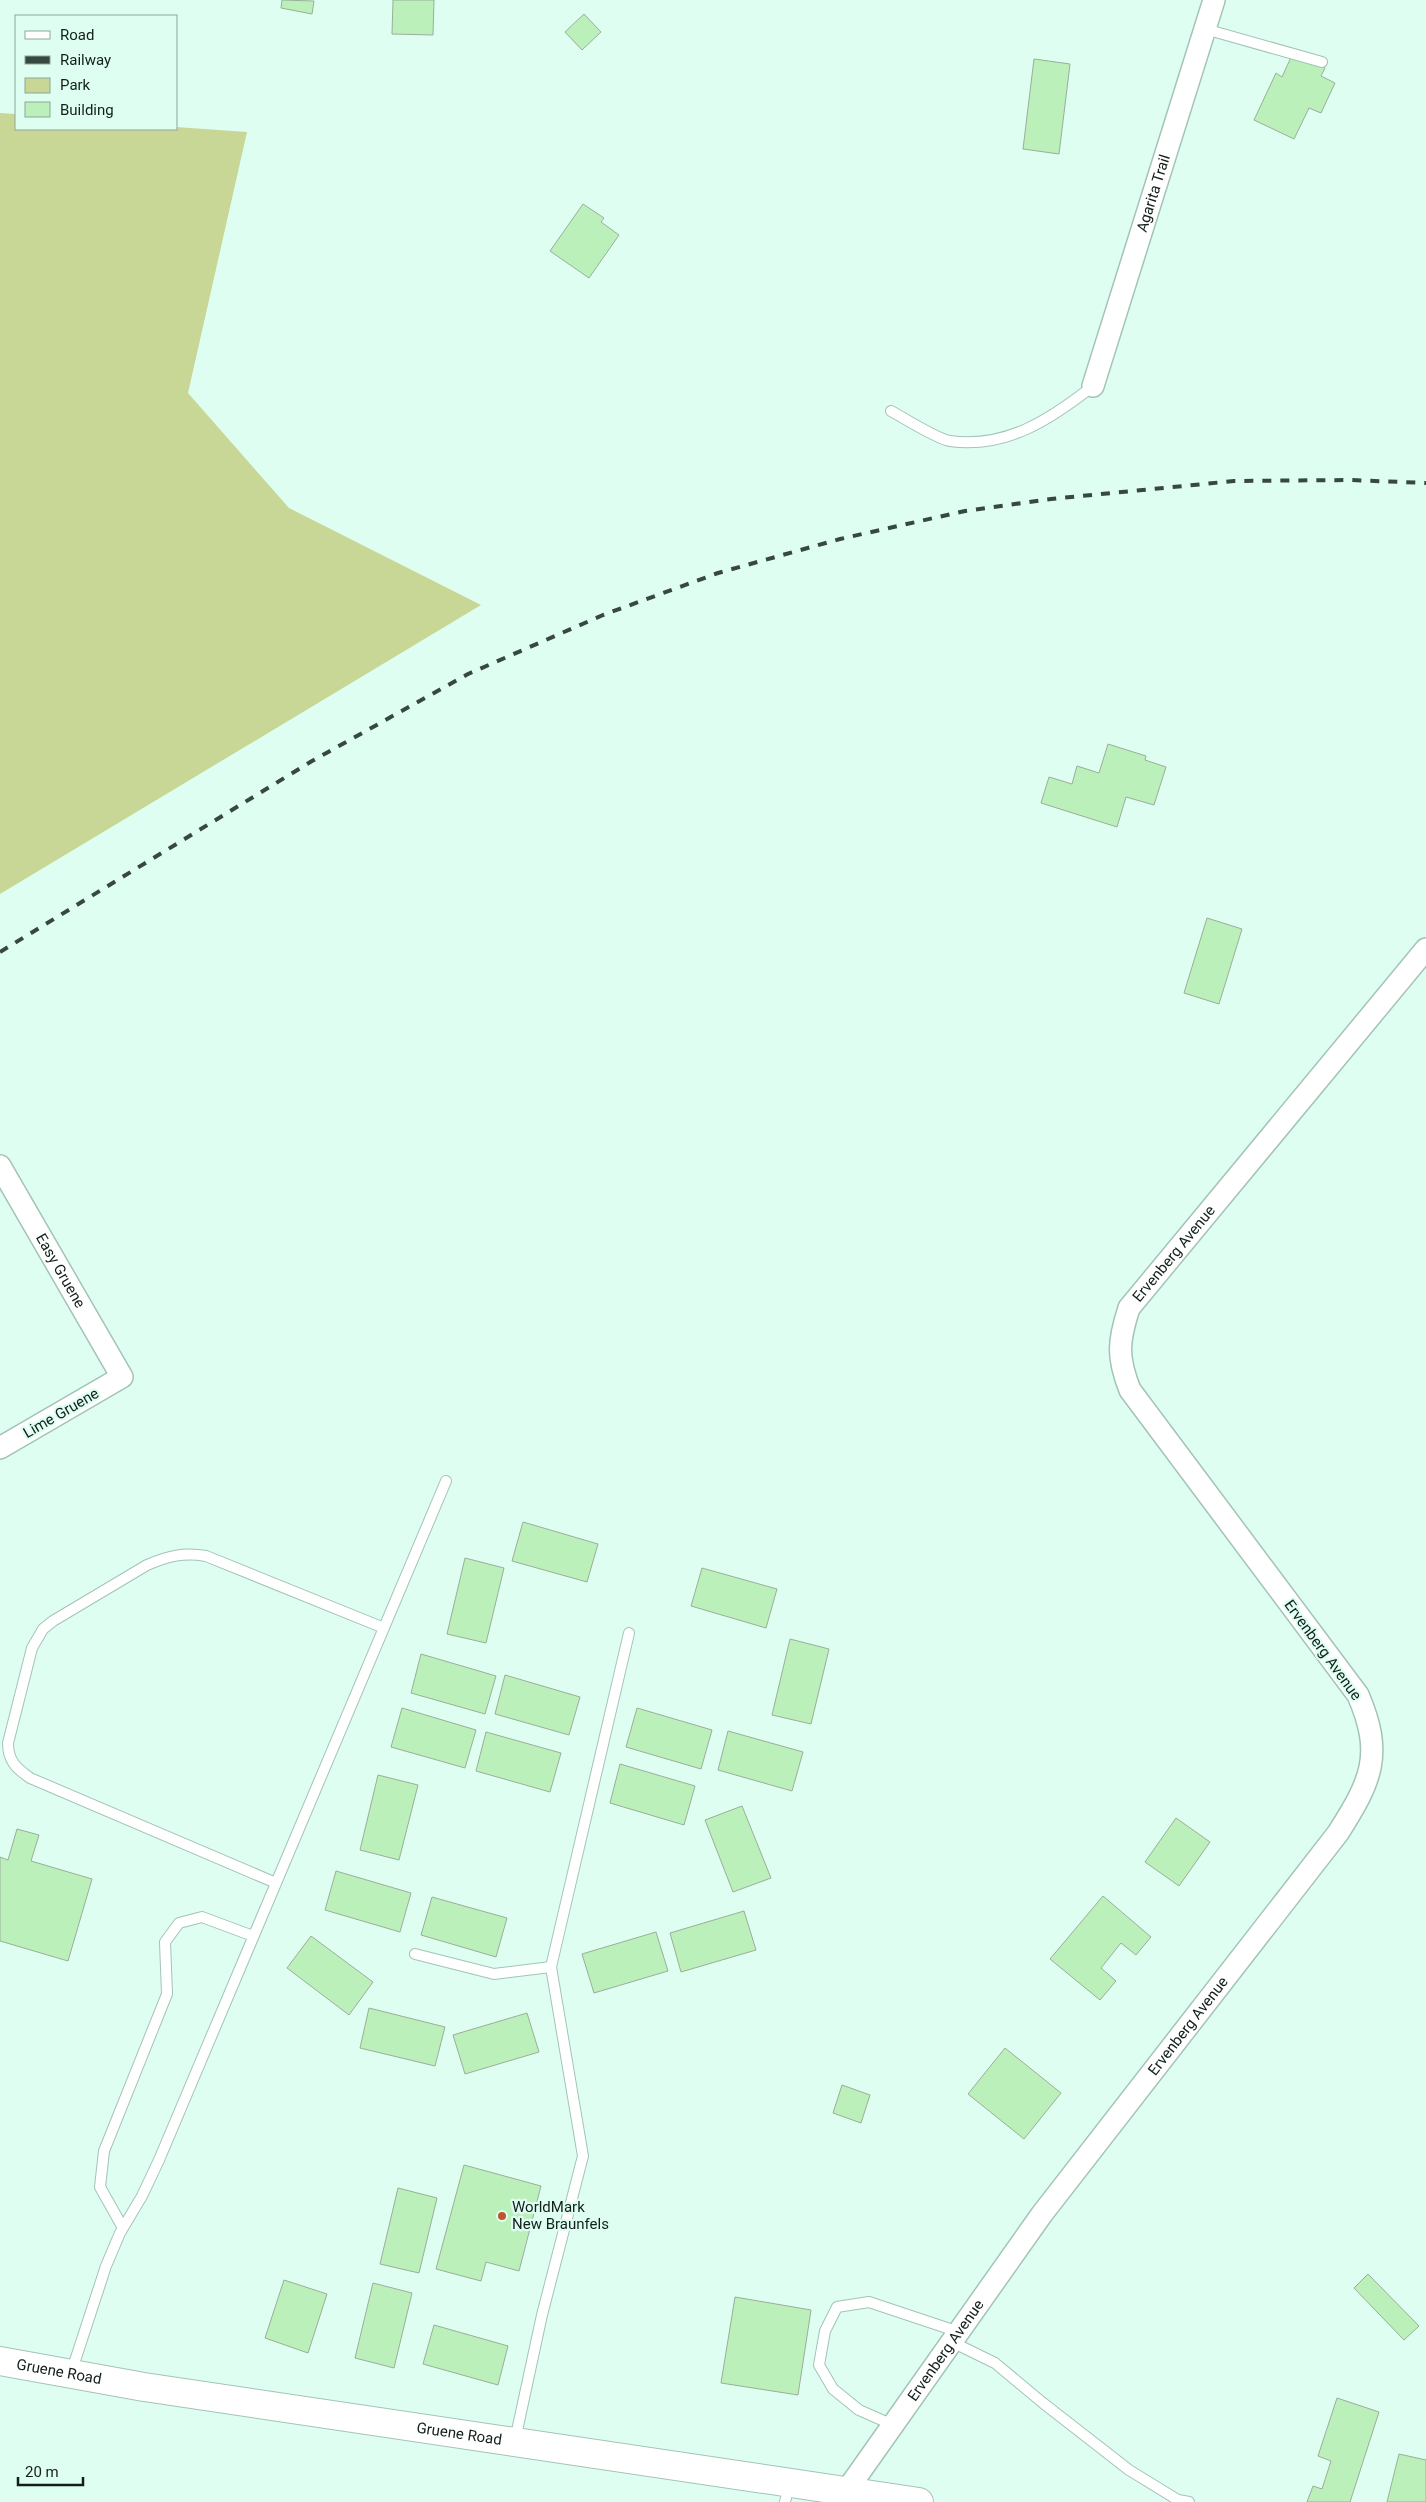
<svg xmlns="http://www.w3.org/2000/svg" width="1426" height="2502" font-family="Roboto,sans-serif">
<style>
.green{fill:#c8d796}
.building{fill:#bcf0bb;stroke:#9aae99}
.lines{fill:none;stroke-linecap:round;stroke-linejoin:round}
.lane-casing{stroke:#a4c3b7;stroke-width:12}
.street-casing{stroke:#a4c3b7;stroke-width:24}
.secondary-casing{stroke:#a4c3b7;stroke-width:30}
.lane{stroke:#fff;stroke-width:10}
.street{stroke:#fff;stroke-width:21}
.secondary{stroke:#fff;stroke-width:28}
.rail{stroke:#374741;stroke-width:4;stroke-dasharray:9 9;stroke-linecap:butt}
.poi-dot{fill:#be572c;stroke:#defef2;stroke-width:2}
.labels{text-anchor:middle;dominant-baseline:central;stroke-width:4.5;stroke-linejoin:round;paint-order:stroke}
.street-label{font-size:15px;fill:#131f1b;stroke:#defef2}
.poi-label{font-size:15px;fill:#131f1b;stroke:#defef2;text-anchor:start}
</style>
<rect width="100%" height="100%" fill="#defef2"/>
<path class="green" d="M0,113l16,1v15h160v-2l71,5 -59,261 101,115 192,97 -481,289z"/>
<path class="building" d="M282,0l32,1 -2,13 -31,-6z
M393,0h41l-1,35 -41,-1z
M584,14l17,18 -19,18 -17,-18z
M1293,53l32,15 -4,8 14,7 -14,30 -12,-5 -15,31 -40,-19 22,-47 6,4z
M1034,59l36,5 -11,90 -36,-5z
M583,204l21,14 -3,4 18,13 -30,43 -39,-27z
M1108,744l38,12 -1,4 21,7 -12,38 -28,-8 -9,30 -76,-24 8,-26 23,7 5,-18 22,7z
M1207,918l35,11 -23,75 -35,-11z
M523,1522l75,22 -11,38 -75,-21z
M465,1558l39,10 -18,75 -39,-9z
M702,1568l75,21 -11,39 -75,-22z
M790,1639l39,10 -18,75 -39,-9z
M421,1654l75,22 -11,38 -74,-21z
M505,1675l75,22 -11,38 -74,-21z
M402,1708l74,22 -11,38 -74,-21z
M637,1708l75,22 -11,39 -75,-22z
M728,1731l75,21 -11,39 -74,-21z
M486,1732l75,21 -11,39 -74,-21z
M620,1764l75,22 -11,39 -74,-22z
M378,1775l40,10 -19,75 -39,-10z
M742,1806l29,72 -38,14 -28,-72z
M1176,1818l34,24 -31,44 -34,-24z
M17,1829l22,6 -8,26 61,18 -24,82 -68,-20v-84l8,3z
M336,1871l75,22 -11,39 -75,-22z
M1103,1896l48,41 -15,18 -15,-12 -20,25 15,13 -16,19 -50,-41z
M432,1897l75,21 -11,39 -75,-22z
M744,1911l12,39 -75,22 -11,-39z
M656,1932l12,39 -74,22 -12,-39z
M311,1936l62,46 -24,33 -62,-47z
M369,2008l76,19 -10,39 -75,-18z
M527,2013l12,39 -74,22 -12,-39z
M1005,2048l56,45 -37,46 -56,-45z
M842,2085l28,10 -9,28 -28,-10z
M464,2165l77,21 -22,85 -33,-9 -5,19 -45,-12z
M398,2188l39,10 -18,75 -39,-9z
M1368,2274l51,52 -15,14 -50,-52z
M284,2280l43,14 -19,59 -43,-15z
M373,2283l39,10 -18,75 -39,-10z
M735,2297l76,13 -13,85 -77,-12z
M434,2325l74,21 -10,39 -75,-21z
M1337,2398l42,14 -29,90h-43l6,-16 9,3 9,-28 -13,-5z
M1399,2454l27,6v42h-39z"/>
<g class="lines">
<defs>
<path id="lane" d="M1205,29l117,33
M891,411c13,7 46,28 59,30 56,8 101,-22 143,-55
M276,1883l-246,-105c-14,-10 -22,-17 -22,-35l24,-95 11,-19 10,-8 94,-56c21,-9 37,-13 59,-9l178,72
M415,1954l79,20 57,-7
M123,2228l-23,-41 4,-36 63,-157 -2,-52 14,-19 23,-6 51,19
M952,2342l43,21 48,40 86,67 49,30 11,2
M71,2373l35,-107 14,-33 22,-37 17,-36 287,-679
M893,2425l-34,-15 -26,-21 -14,-24 6,-34 12,-24 32,-5 90,30
M515,2440l27,-125 41,-159 -32,-189 78,-334
M785,2502l4,-17"/>
<g id="street">
<path id="s1" d="M1093,386l121,-386"/>
<path id="s2" d="M0,1166l122,211 -122,71"/>
<path id="s3" d="M847,2490l195,-276 296,-381c33,-52 46,-78 20,-138l-228,-305c-13,-33 -12,-48 -1,-82l297,-359"/>
</g>
<g id="secondary">
<path id="s4" d="M0,2361l144,26 775,115"/>
</g>
</defs>
<use href="#lane" class="lane-casing"/>
<use href="#street" class="street-casing"/>
<use href="#secondary" class="secondary-casing"/>
<use href="#lane" class="lane"/>
<use href="#street" class="street"/>
<use href="#secondary" class="secondary"/>
<path class="rail" d="M0,952l312,-191 156,-87 135,-59 115,-42 122,-34 125,-28 86,-12 183,-18 117,-1 75,3"/>
</g>
<circle class="poi-dot" cx="502" cy="2216" r="5"/>
<g class="labels">
<g class="street-label">
<text stroke="none"><textPath href="#s1" startOffset="202">Agarita Trail</textPath></text>
<text stroke="none"><textPath href="#s3" startOffset="1504">Ervenberg Avenue</textPath></text>
<text stroke="none"><textPath href="#s2" startOffset="121">Easy Gruene</textPath></text>
<text transform="translate(61 1413) rotate(-30)">Lime Gruene</text>
<text transform="translate(1323 1650) rotate(54)">Ervenberg Avenue</text>
<text stroke="none"><textPath href="#s3" startOffset="576">Ervenberg Avenue</textPath></text>
<text stroke="none"><textPath href="#s3" startOffset="171">Ervenberg Avenue</textPath></text>
<text stroke="none"><textPath href="#s4" startOffset="60">Gruene Road</textPath></text>
<text stroke="none"><textPath href="#s4" startOffset="465">Gruene Road</textPath></text>
</g>
<g class="poi-label">
<text x="512" y="2207">WorldMark<tspan x="512" dy="17">New Braunfels</tspan></text>
</g>
</g>
<rect x="15" y="15" width="162" height="115" fill="#defef2" stroke="#8da59c"/>
<rect x="25" y="31" width="25" height="8" fill="#ffffff" stroke="#8da59c"/>
<text x="60" y="40" font-size="15" fill="#131f1b">Road</text>
<rect x="25" y="56" width="25" height="8" fill="#374741" stroke="#8da59c"/>
<text x="60" y="65" font-size="15" fill="#131f1b">Railway</text>
<rect x="25" y="78" width="25" height="15" fill="#c8d796" stroke="#8da59c"/>
<text x="60" y="90" font-size="15" fill="#131f1b">Park</text>
<rect x="25" y="102" width="25" height="15" fill="#bcf0bb" stroke="#8da59c"/>
<text x="60" y="115" font-size="15" fill="#131f1b">Building</text>
<path d="M18 2477v8h65v-8" fill="none" stroke="#131f1b" stroke-width="2.5"/>
<text x="25" y="2477" font-size="15" fill="#131f1b" stroke="#defef2" stroke-width="4" paint-order="stroke">20 m</text>
</svg>
